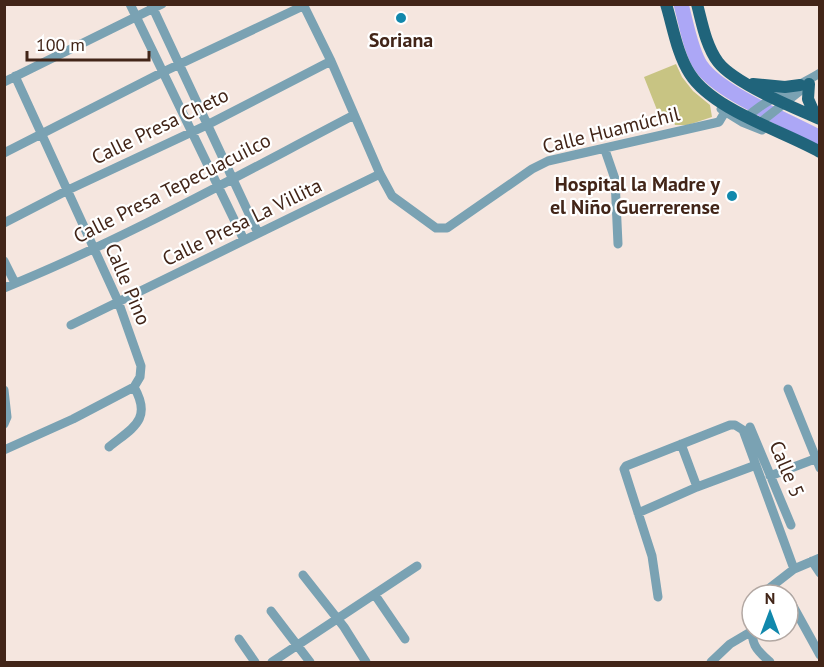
<svg xmlns="http://www.w3.org/2000/svg" width="824" height="667" font-family="'PT Sans',sans-serif">
<style>
.green{fill:#c8c483}
.lines{fill:none;stroke-linecap:round;stroke-linejoin:round}
.river{stroke:#aca7f6;stroke-width:15}
.minor{stroke:#7aa2b3;stroke-width:9}
.major{stroke:#20647b;stroke-width:12}
.poi-dot{fill:#1188ac;stroke:#fff;stroke-width:2}
.labels{text-anchor:middle;dominant-baseline:central;stroke-width:4.5;stroke-linejoin:round;paint-order:stroke}
.poi-label{font-size:20px;font-weight:bold;fill:#422518;stroke:#fff}
.street-label{font-size:20px;fill:#422518;stroke:#fff}
</style>
<rect width="100%" height="100%" fill="#f5e6df"/>
<path class="green" d="M676,64l6,13 11,14 17,14 2,12 -24,8h-13l-5,-12 -11,2 -15,-38z"/>
<g class="lines">
<path class="river" d="M681,4c5,18 10,48 20,62 18,27 88,55 119,72"/>
<path class="minor" d="M130,4l114,236
M151,4l107,229
M303,4l28,57 49,113 12,22 44,32h11l85,-59 16,-8 171,-39 6,-10
M4,82l158,-78
M721,109l21,13 20,8
M743,121c21,-22 51,-32 77,-48
M757,125l48,-38
M605,150l10,29 3,65
M4,153l159,-81 140,-66
M4,223l64,-33 139,-65 124,-64
M4,261l11,22
M4,288c121,-49 235,-113 350,-173
M71,325l309,-151
M788,389l32,79
M4,390l3,27 -3,7
M750,427l41,98
M681,444l16,43
M109,447c23,-19 44,-27 25,-60
M4,450l69,-31 61,-32 6,-10 1,-11 -23,-65 -103,-225
M770,476l50,-19
M638,513l59,-26 59,-22
M812,561l8,12
M303,575l41,52 22,35
M375,595l30,44
M764,595l3,-5 27,-21 26,-11
M658,597l-6,-41 -28,-87 2,-3 104,-41h5l8,5 51,139
M788,597l32,58
M271,611l39,51
M752,623c-1,21 3,26 18,39
M239,639l16,23
M272,662l145,-96
M711,662l19,-18 22,-13"/>
<path class="major" d="M666,4c7,23 11,50 24,70 23,36 93,57 130,78
M697,4c5,19 9,42 21,58 16,21 76,46 102,57
M753,84l32,3 15,-2
M809,84l-1,15 8,18"/>
</g>
<g class="poi-dot">
<circle cx="401" cy="18" r="6"/>
<circle cx="732" cy="196" r="6"/>
</g>
<g class="labels">
<g class="poi-label">
<text x="401" y="40">Soriana</text>
<text x="720" y="184" text-anchor="end">Hospital la Madre y<tspan x="720" dy="23">el Niño Guerrerense</tspan></text>
</g>
<g class="street-label">
<text transform="translate(160 126) rotate(-26)">Calle Presa Cheto</text>
<text transform="translate(611 130) rotate(-14)">Calle Huamúchil</text>
<text transform="translate(172 188) rotate(-27)">Calle Presa Tepecuacuilco</text>
<text transform="translate(242 222) rotate(-26)">Calle Presa La Villita</text>
<text transform="translate(128 284) rotate(67)">Calle Pino</text>
<text transform="translate(787 469) rotate(67)">Calle 5</text>
</g>
</g>
<rect width="824" height="667" fill="none" stroke="#422518" stroke-width="12"/>
<g transform="translate(770 613)"><circle r="28" fill="#ffffff" stroke="#b3a8a3" stroke-width="1.5"/>
<path d="M0-4.5L10 22L0 15L-10 22Z" fill="#1188ac"/>
<text y="-9" font-size="16" font-weight="bold" text-anchor="middle" fill="#422518">N</text>
</g>
<path d="M27 51v9h122v-9" fill="none" stroke="#422518" stroke-width="3"/>
<text x="36" y="51" font-size="18" fill="#422518" stroke="#ffffff" stroke-width="4.5" paint-order="stroke">100 m</text>
</svg>
